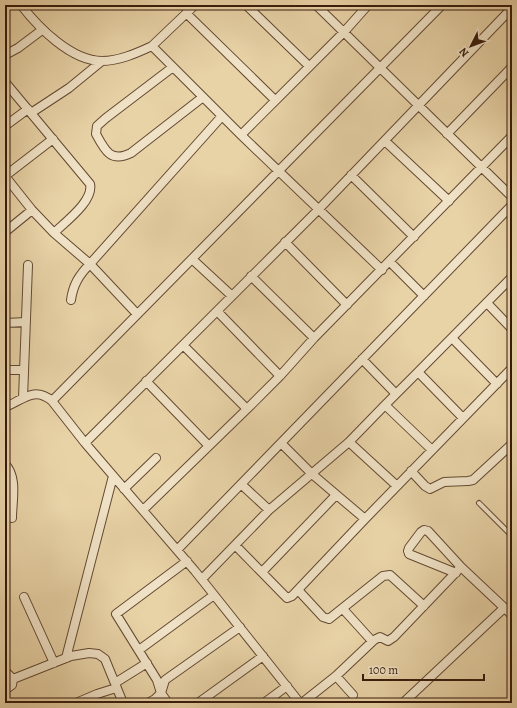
<svg xmlns="http://www.w3.org/2000/svg" width="517" height="708" font-family="Alegreya,serif">
<style>
.lines{fill:none;stroke-linecap:round;stroke-linejoin:round}
.service-casing{stroke:#634932;stroke-width:6}
.minor-casing{stroke:#634932;stroke-width:10}
.tertiary-casing{stroke:#634932;stroke-width:12}
.service{stroke:#f0e2c6;stroke-width:4}
.minor{stroke:#f0e2c6;stroke-width:8}
.tertiary{stroke:#f0e2c6;stroke-width:10}
</style>
<rect width="100%" height="100%" fill="#e8d3a7"/>
<filter id="stains"><feTurbulence type="fractalNoise" baseFrequency=".005" numOctaves="4"/><feColorMatrix values="0 0 0 0 .2 0 0 0 0 .09 0 0 0 0 .02 0 0 0 .5 -.17"/></filter>
<radialGradient id="worn" r=".72"><stop offset=".6" stop-color="#630" stop-opacity="0"/><stop offset="1" stop-color="#630" stop-opacity=".3"/></radialGradient>
<g class="lines">
<defs>
<path id="service" d="M479,503l33,33"/>
<path id="minor" d="M21,5c17,22 50,56 81,56 17,0 35,-8 50,-15
M195,5l-43,41 89,89 141,135
M246,5l63,61
M316,5l196,192
M186,13l89,87
M5,55l13,-7 24,-18
M173,67l-67,51 -9,8 -1,8c9,17 15,29 35,19l72,-56
M5,82l85,102c4,17 -25,38 -36,49l36,31c-11,11 -17,21 -19,36
M31,113l38,-25 33,-27
M5,126l23,-17
M447,134l65,-67
M241,135l103,-103 24,-27
M53,139l-48,37 27,34 22,23
M385,141l64,60
M351,175l63,62
M5,232l27,-22
M285,242l62,63
M192,259l40,37
M390,262l34,34
M251,276l63,62
M487,303l25,26
M217,311l63,65
M137,314l-47,-50 132,-148
M5,323l21,-1
M452,338l45,46
M183,345l64,64 33,-33 34,-38 198,-202
M362,359l34,35
M5,370h19
M418,372l45,46
M146,381l63,65
M23,398l5,-133
M52,401l390,-396
M385,405l47,45
M5,407c18,-7 29,-21 47,-6l33,42 110,128 105,132
M349,442l48,44
M85,443l233,-233 194,-202
M281,443l31,31 53,45
M5,464c13,13 7,37 7,54
M411,471l14,15 5,3 14,-7 24,-1 5,-1 39,-36
M241,484l28,26
M124,489l32,-31
M143,510l104,-101
M235,545l48,49 4,4 5,-2 73,-77 147,-151
M177,550l335,-345
M262,572l74,-77
M456,573l-47,-19 -1,-3 1,-3 12,-16 3,-2 4,1 33,36 51,48
M202,579l67,-69 80,-68 36,-37 28,-28 99,-100
M298,590l25,27 6,2 54,-43 7,-1 34,31
M24,597l30,66
M343,609l29,32
M139,650l75,-55
M66,658l47,-182
M5,671l8,8 58,-23 18,-3 9,1 7,5 18,44
M336,676l17,19
M115,683l32,-20
M5,690l7,-5 1,-6
M76,703l21,-9 19,-6
M148,703l7,-4 6,-6 4,-13 75,-53
M168,703l-7,-10 -4,-13 -41,-66 71,-53
M198,703l65,-47
M264,703l23,-17
M302,703l34,-27 38,-36 6,-3 8,4 6,-4 67,-70
M403,703l101,-95"/>
<path id="tertiary" d="M511,5l1,1"/>
</defs>
<use href="#service" class="service-casing"/>
<use href="#minor" class="minor-casing"/>
<use href="#tertiary" class="tertiary-casing"/>
<use href="#service" class="service"/>
<use href="#minor" class="minor"/>
<use href="#tertiary" class="tertiary"/>
</g>
<rect width="517" height="708" fill="none" stroke="#e8d3a7" stroke-width="20"/>
<rect x="6" y="6" width="505" height="696" fill="none" stroke="#371b0b" stroke-width="2"/>
<rect x="10" y="10" width="497" height="688" fill="none" stroke="#371b0b"/>
<g transform="translate(471 46) rotate(228)" stroke="#f0e2c6" stroke-width="3" paint-order="stroke">
<path d="M0-3L7 15L0 10L-7 15Z" fill="#371b0b"/>
<text y="-6" font-size="11" font-weight="bold" text-anchor="middle" fill="#371b0b">N</text>
</g>
<path d="M363 674v6h121v-6" fill="none" stroke="#371b0b" stroke-width="2"/>
<text x="369" y="674" font-size="12" fill="#371b0b" stroke="#f0e2c6" stroke-width="3" paint-order="stroke">100 m</text>
<rect width="100%" height="100%" filter="url(#stains)"/>
<rect width="100%" height="100%" fill="url(#worn)"/>
</svg>
